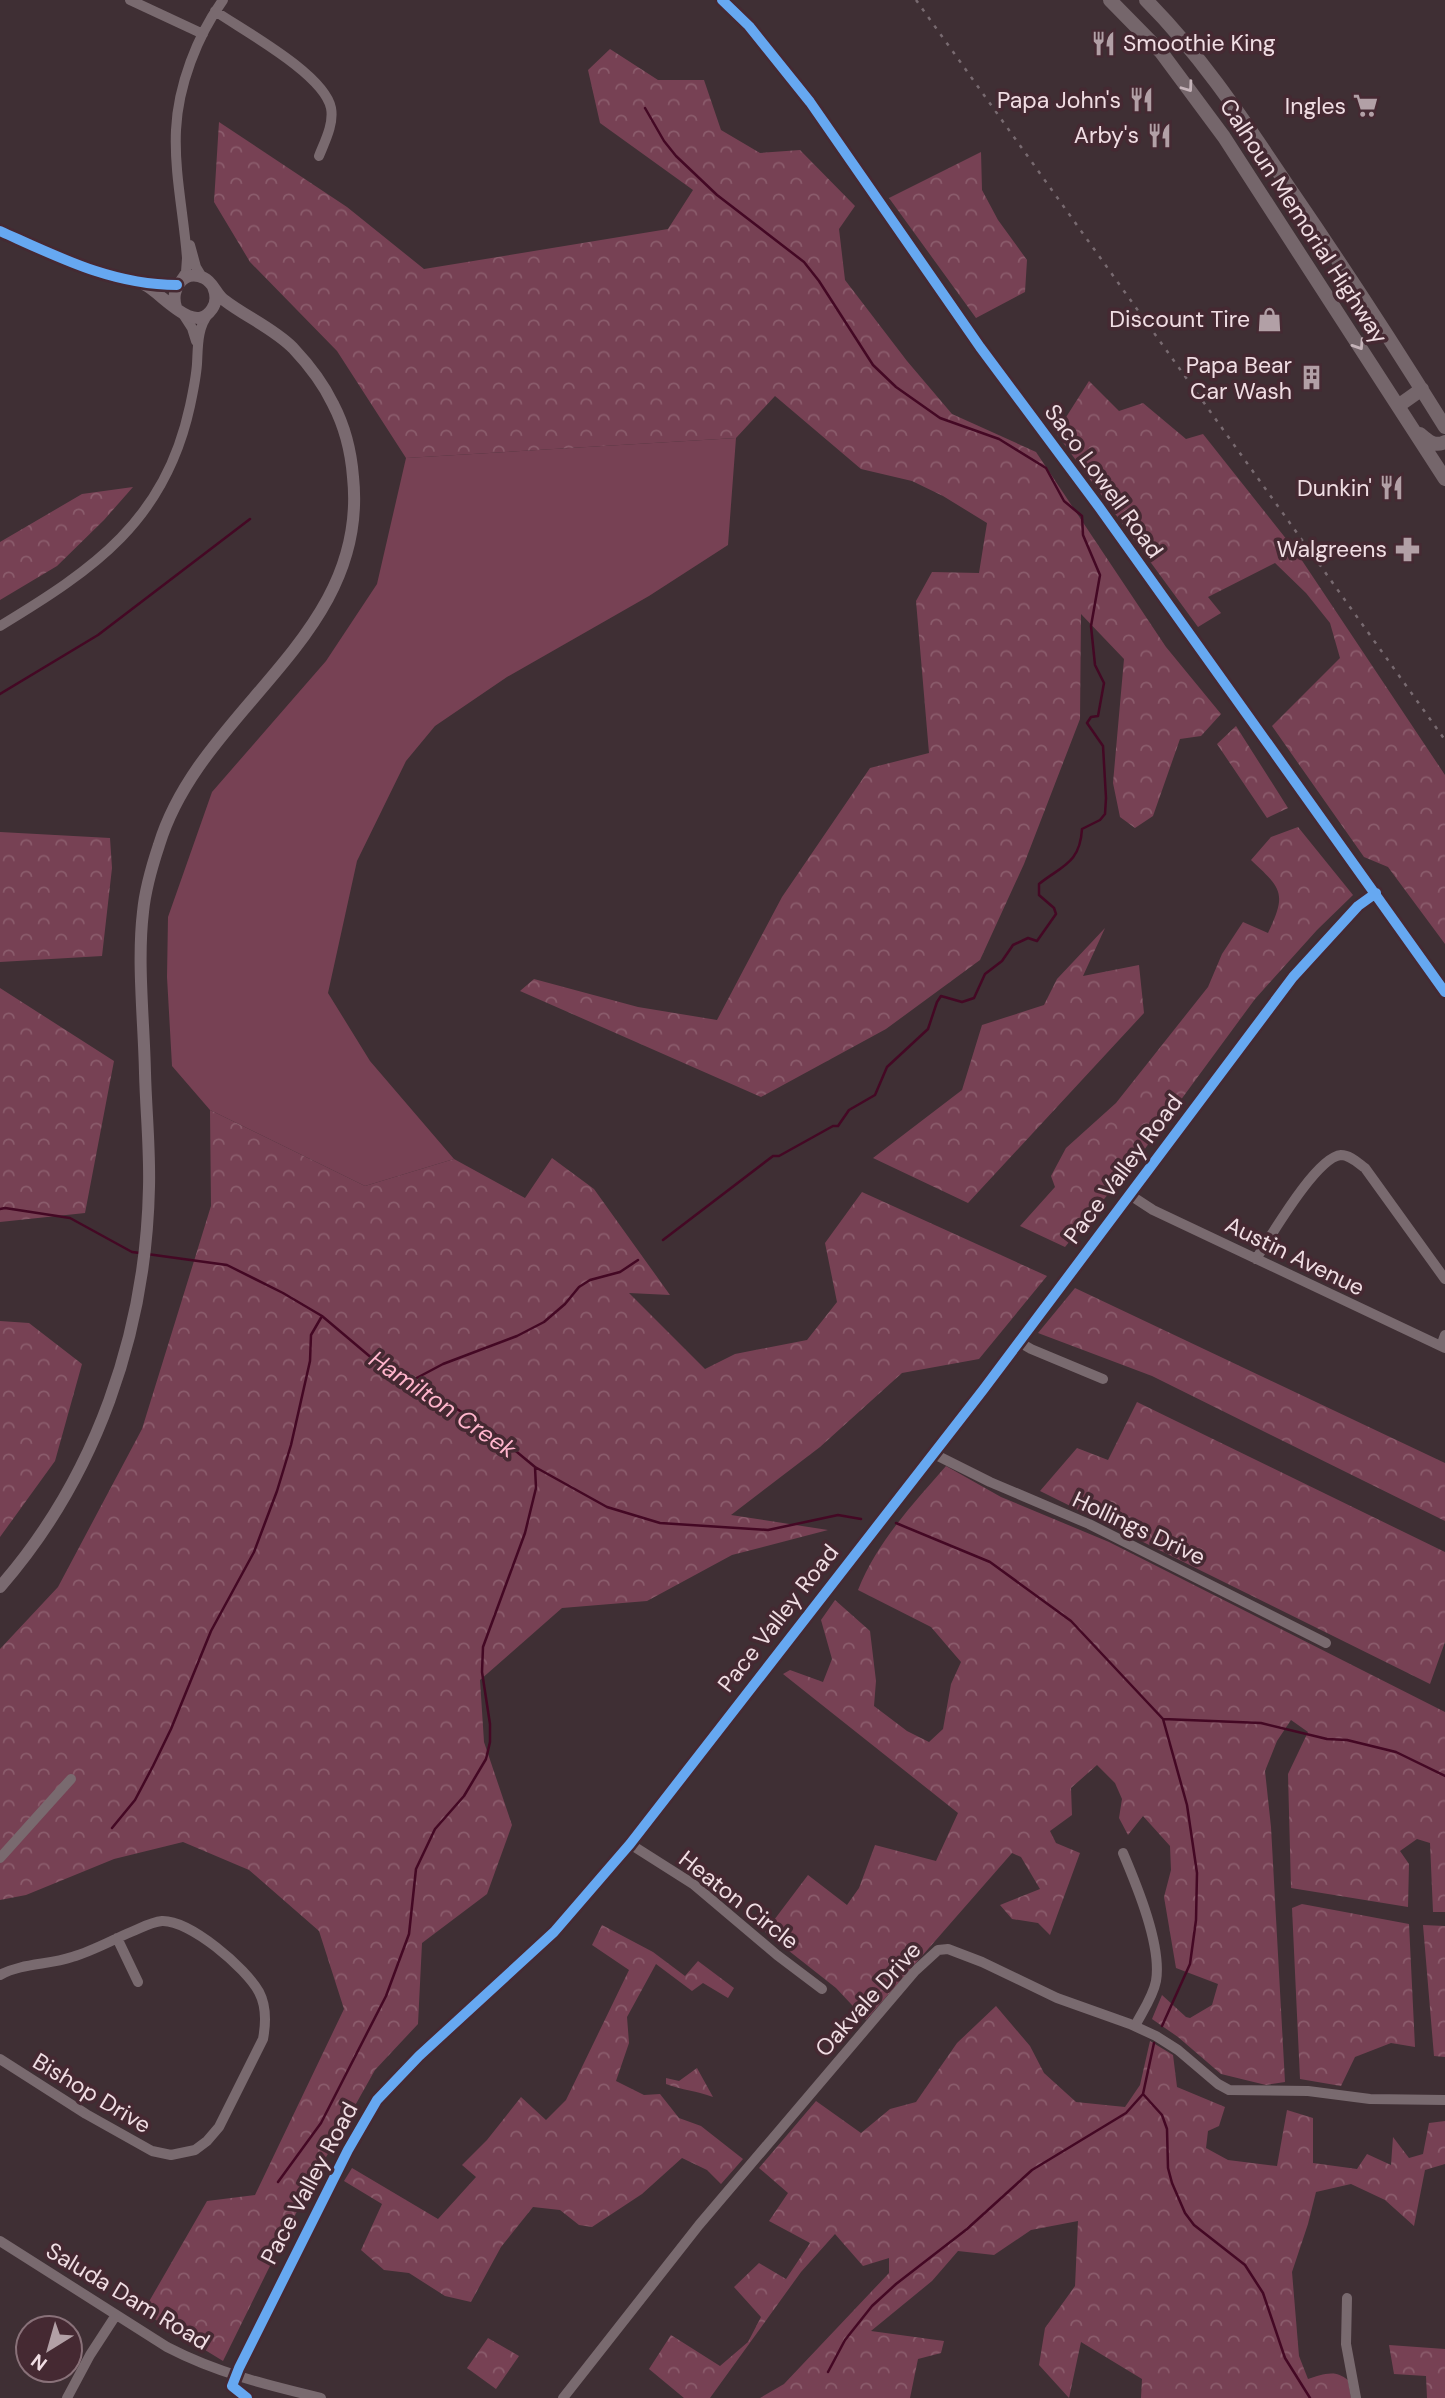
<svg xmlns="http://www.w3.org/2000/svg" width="1445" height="2398" font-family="'DM Sans',sans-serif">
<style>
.green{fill:#774154}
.forest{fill:url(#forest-crowns)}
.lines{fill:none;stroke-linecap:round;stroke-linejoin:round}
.stream{stroke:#440824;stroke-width:2.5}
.minor{stroke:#796a6f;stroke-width:10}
.major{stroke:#7a6a70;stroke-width:12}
.highway{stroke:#75666b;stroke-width:14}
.rail{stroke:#786a70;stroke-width:2.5;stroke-dasharray:3.5 7;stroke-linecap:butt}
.cycleway-casing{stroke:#452932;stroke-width:15}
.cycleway{stroke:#66a8f1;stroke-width:10}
.oneway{stroke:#c5b3b9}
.labels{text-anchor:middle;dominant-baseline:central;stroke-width:7;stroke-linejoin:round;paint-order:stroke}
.poi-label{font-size:23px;fill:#f0dde3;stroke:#452932;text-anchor:end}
.street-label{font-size:23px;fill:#f0dde3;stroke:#452932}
.water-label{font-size:24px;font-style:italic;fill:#ffb5cc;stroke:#452932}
</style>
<defs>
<pattern id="forest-crowns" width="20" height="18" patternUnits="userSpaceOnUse" patternTransform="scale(1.75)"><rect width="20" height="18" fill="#774154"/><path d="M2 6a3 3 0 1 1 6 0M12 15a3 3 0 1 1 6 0" fill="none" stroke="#8b5c6c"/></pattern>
</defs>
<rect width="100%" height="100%" fill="#3f2f34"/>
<path class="green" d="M736,438l-8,107 -79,51 -142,81 -72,49 -29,35 -49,100 -29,132 42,68 84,98 -89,27 -155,-76 -38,-44 -5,-89 1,-60 44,-125 114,-131 51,-77 29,-126z"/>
<path class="forest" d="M610,49l48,31h46l17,50 39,23 40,-3 55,56 -16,23 6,51 62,81 45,53 84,38 130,195 55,67 -20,22 -21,3 -27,77 -18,12 -15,-11 -7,-34 11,-124 -43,-45 -1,105 -56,145 -44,96 -94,69 -125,68 -241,-106 14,-12 104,28 79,13 65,-123 88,-129 59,-15 -13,-152 16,-29 47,1 8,-50 -44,-27 -31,-15 -51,-12 -86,-73 -39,42 -330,20 -69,-107 -87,-89 -36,-60 5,-80 128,85 77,62 244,-40 25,-39 -93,-67 -12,-53z
M981,152l1,38 16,30 29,40 -2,32 -49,26 -87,-120z
M1089,381l30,30 24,-8 43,36 17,-5 92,116 150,225v169l-57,-77 -24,-10 -92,-131 68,-68 -10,-35 -24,-30 -31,-30 -67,34 13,16 -23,14 -142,-194z
M133,487l-29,33 -47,46 -57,34v-58l82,-48z
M1236,726l52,82 -21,10 -50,-74z
M1298,827l55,68 -36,35 -62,69 -111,151 -79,97 -45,-21 35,-39 -4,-11 15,-28 50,-45 92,-116 14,-33 21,-32 25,11c19,-40 14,-44 -17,-73l20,-23z
M0,832l110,6 2,30 -10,88 -102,6z
M1105,928l-22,48 56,-11 5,48 -176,190 -95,-45 89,-68 20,-65 62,-20 13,-26z
M0,988l114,73 -29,152 -85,9z
M210,1110l155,76 89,-27 71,39 27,-40 42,31 76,106 -41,-2 76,76 30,-15 72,-14 30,-38 -12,-59 37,-51 185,84 -68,83 -77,14 -82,74 -89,68 97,15 -96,25 -85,46 -85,7 -82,72 4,62 28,83 -25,69 -65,49 -4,81 -43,46 -68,121 -84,170 -80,-49 64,-111 48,-6 89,-186 -25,-78 -70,-61 -66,-28 -69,17 -88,36 -26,5v-251l58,-62 84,-158 69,-223z
M1075,1288l370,175v58l-293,-145 -114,-43z
M0,1321l29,2 53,41 -27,97 -55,76z
M1137,1402l308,150v90l-15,42 -390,-193 37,-43 31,12z
M946,1466l55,31 108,45 336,170v200h-12l-3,-69 -13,-4 -17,12 9,13 -1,43 -117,-19 -3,-114 20,-42 -17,-12 -14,21 -12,30 6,56 14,255 -19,3 -45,-11 -43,-37 -26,-18 10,-24 24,22 4,1 22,-13 6,-21 -42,-16 -12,-71 7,-27 -1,-24 -27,-30 -15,19 -9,-17 3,-19 -7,-16 -18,-18 -26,23 1,27 -22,16 6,12 24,10 -30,82 -12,-12 -26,-4 -12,-14 40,-16 -19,-32 -9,-4 -146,167 -30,-32 -71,-56 43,-57 39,30 12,-17 16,-43 61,16 22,-48 -175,-139 7,-4 33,12 9,-23 -11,-39 14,-20 35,31 6,50 -2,25 33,25 22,11 14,-13 8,-45 10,-22 -30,-35 -73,-37c19,-48 54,-85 88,-124z
M1302,1904l107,20 6,123 -24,-4 -36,14 -14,29 -41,-7 -8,-171z
M602,1925l51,27 32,24 13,-15 36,27 -6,10 -25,-15 -11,8 -36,-27 -29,53 2,26 -13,38 28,14 16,-1 19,24 22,8 42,33 -22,25 -14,-14 -25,-12 -40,36 -50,33 -13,-2 -19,-15 -27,-3 -32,40 -30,55 -26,-6 -36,-23 -25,-3 -23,-20 21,-46 -38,-23 8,-13 86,51 38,-42 -14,-12 25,-25 34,-43 25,23 20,-20 63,-130 -37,-25z
M1423,1925l22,1v131l-11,-1z
M996,2006l34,40 14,27 32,29 49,5 15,-22 10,-44 23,14 4,32 48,20 -6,19 -11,5 -2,17 22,12 49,6 10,-56 26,8v45l44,6 10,-15 24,11 2,-28 16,21 14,-4 6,-31 16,-2v43l-20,6 -11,56 -29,-26 -34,-16 -35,8 -8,32 -16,48 7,84 9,23c15,-5 27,-10 40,1l3,18h-210l1,-19 -61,-37 -12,56 -30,-33 6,-37 30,-42 3,-65 -47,9 -37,25 -36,-4 -26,30 -61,50 73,10 -3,12 -23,6 -8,39h-150l24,-14 105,-111v-15l-26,8 -28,-32 -34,38 -91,126h-26l-35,-29 22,-34 49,31 28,-24 13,-25 -27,-30 25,-24 27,16 24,-36 -41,-22 19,-28 -29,-25 57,-67 45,32 29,-24 26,-7 41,-59z
M697,2068l16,29c-16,-6 -31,-7 -47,-13v-6l13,3z
M488,2338l31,18 -23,33 -29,-21z
M1389,2345l56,4v49h-18l-1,-22 -32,-2z"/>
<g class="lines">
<path class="stream" d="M645,108l19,33 12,15 41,39 87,67 15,19 54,84 23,22 44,31 59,21 47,29 18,33 18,15 1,19 17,40 -9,51 4,39 9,18 -6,33 -7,1 -4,6 16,23 3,52 -1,16 -5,6 -18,9c-2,35 -21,37 -43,55v11l15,13 2,6 -19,27 -9,-3 -15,7 -11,16 -17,13 -11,24 -12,4 -21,-6 -4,6 -9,27 -41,38 -12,28 -26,15 -11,16h-5l-54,30h-6l-110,84
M0,694l98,-59 152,-116
M0,1209l5,-1 65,10 62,34 8,1
M147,1254l80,11 56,28 39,23 71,60 18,5 77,47 47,39 72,40 53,16 108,7 70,-15 23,4
M411,1381l32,-17 74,-28 27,-14 21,-18 14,-17 11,-7 30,-8 18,-12
M896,1523l94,39 81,59 92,98 24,86 10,68 -1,47 -6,44 -28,62
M1163,1719l98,4 66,16 20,1 49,12 49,24
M112,1828l23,-28 18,-34 18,-37 40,-98 43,-79 23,-61 14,-46 19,-84 1,-26 11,-19
M1143,2094l19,21 5,14 1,39 4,15 13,30 9,12 51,40 18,28 22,65 25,40
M278,2182l43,-59 65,-127 23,-62 7,-65 19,-40 29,-33 22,-37 4,-17v-18l-8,-52 1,-25 42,-114 11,-45 -1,-21
M828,2372l17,-32 27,-34 24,-22 71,-55 65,-59 94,-57 17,-19 11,-51"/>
<path class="minor" d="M130,0l73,34
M722,0l27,26 61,76 170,245 119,160 346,485
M215,11c29,20 109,63 116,97 3,16 -6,33 -12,48
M190,245l6,22 6,10
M180,281l6,-9 1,-14c-3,-42 -13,-85 -11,-128 2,-44 21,-94 47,-130
M183,314l9,14 4,13
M0,626c94,-57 165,-105 190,-220 3,-14 6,-28 7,-42 1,-18 0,-36 12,-51
M1130,1195l23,15 292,138
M1256,1259c14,-21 60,-102 85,-104 9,0 17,8 24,13l80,111
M1019,1342l12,7 72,30
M1441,1346l4,-11
M934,1454l56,28 99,42 237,119
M630,1844l63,40 84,71 45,34
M1123,1853c14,33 39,93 33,128 -3,16 -14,31 -21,45
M0,1858l71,-79
M117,1938l21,44
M0,1975c22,-12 49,-10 72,-18 21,-6 40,-17 59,-25 10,-4 20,-10 31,-11 28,-1 84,47 97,71 8,15 7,31 4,47l-44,88 -12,14 -12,9 -24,5 -19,-4 -66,-37 -86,-55
M0,2241l167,106c50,26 100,38 154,51
M1347,2298l-1,46 10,54
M67,2398l23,-43 26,-40
M247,2398l-15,-12 7,-18 109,-218 29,-50 42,-44 135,-124 76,-88 353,-454 310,-413 65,-71 18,-13
M563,2398l136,-173 216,-254 23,-21 10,-1 34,13 75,36 73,26 26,12 22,14 40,34 11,6 79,1 62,8 75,1"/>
<path class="major" d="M0,231c58,26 112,54 177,54
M145,285c18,9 49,51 67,24 5,-7 4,-15 1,-22
M0,1587c96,-110 146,-254 149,-400 1,-38 -3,-76 -4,-114 -1,-51 -8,-111 -2,-161 2,-21 9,-46 16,-67 42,-138 211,-208 194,-368 -2,-26 -8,-50 -20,-73 -10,-21 -24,-39 -40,-56 -20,-20 -47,-31 -69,-48 -8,-6 -11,-18 -20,-22 -21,-10 -34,12 -28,29"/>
<path class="highway" d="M1110,0l51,52 63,85 221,342
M1146,0c58,58 102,127 148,195 52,76 102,153 151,232
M1398,406l24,-17
M1420,434c8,7 14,13 25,8"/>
<path class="rail" d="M916,0l529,740"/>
<defs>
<path id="cycleway" d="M722,0l27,26 61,76 170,245 119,160 346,485
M0,231c58,26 112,54 177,54
M247,2398l-15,-12 7,-18 109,-218 29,-50 42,-44 135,-124 76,-88 353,-454 310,-413 65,-71 18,-13"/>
</defs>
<use href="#cycleway" class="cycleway-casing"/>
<use href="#cycleway" class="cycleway"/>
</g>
<defs><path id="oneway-chevron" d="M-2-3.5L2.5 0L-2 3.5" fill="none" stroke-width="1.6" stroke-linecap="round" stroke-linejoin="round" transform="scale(1.75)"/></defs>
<g class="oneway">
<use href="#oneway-chevron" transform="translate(1188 87) rotate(54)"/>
<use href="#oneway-chevron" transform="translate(1359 345) rotate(57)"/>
</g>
<defs>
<symbol id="restaurant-bare" viewBox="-9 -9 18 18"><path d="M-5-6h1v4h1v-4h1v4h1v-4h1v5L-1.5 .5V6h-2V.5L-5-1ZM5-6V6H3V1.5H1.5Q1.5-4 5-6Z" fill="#b2a0a6" stroke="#452932" stroke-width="2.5" paint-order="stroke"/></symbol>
<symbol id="supermarket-bare" viewBox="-9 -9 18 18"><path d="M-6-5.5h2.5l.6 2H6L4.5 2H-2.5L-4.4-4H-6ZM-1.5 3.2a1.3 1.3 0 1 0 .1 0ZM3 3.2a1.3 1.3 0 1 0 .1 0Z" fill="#b2a0a6" stroke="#452932" stroke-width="2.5" paint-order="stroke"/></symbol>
<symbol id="shop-bare" viewBox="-9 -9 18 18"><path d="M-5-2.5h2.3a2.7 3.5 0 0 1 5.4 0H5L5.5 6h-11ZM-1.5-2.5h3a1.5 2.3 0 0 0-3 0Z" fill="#b2a0a6" stroke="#452932" stroke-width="2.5" paint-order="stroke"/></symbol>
<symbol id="building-bare" viewBox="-9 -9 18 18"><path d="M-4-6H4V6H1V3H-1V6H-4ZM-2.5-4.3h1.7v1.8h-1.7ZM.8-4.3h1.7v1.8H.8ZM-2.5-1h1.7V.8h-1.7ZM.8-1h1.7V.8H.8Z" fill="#b2a0a6" stroke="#452932" stroke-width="2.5" paint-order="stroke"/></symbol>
<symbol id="pharmacy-bare" viewBox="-9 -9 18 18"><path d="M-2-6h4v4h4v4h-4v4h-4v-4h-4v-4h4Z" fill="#b2a0a6" stroke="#452932" stroke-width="2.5" paint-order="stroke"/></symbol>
</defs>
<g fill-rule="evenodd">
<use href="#restaurant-bare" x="1086" y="26" width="35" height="35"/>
<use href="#restaurant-bare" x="1124" y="82" width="35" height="35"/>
<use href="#supermarket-bare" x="1348" y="88" width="35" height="35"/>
<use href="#restaurant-bare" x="1142" y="118" width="35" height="35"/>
<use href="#shop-bare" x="1252" y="302" width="35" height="35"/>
<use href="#building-bare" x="1294" y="360" width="35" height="35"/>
<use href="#restaurant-bare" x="1374" y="470" width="35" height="35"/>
<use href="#pharmacy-bare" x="1390" y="532" width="35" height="35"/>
</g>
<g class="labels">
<g class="poi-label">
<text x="1123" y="43" text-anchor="start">Smoothie King</text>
<text x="1121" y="100">Papa John's</text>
<text x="1346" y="106">Ingles</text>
<text x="1139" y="135">Arby's</text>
<text x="1250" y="319">Discount Tire</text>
<text x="1292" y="365">Papa Bear<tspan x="1292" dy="26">Car Wash</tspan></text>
<text x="1372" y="488">Dunkin'</text>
<text x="1387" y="549">Walgreens</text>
</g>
<g class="street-label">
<text transform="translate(1304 221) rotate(57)">Calhoun Memorial Highway</text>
<text transform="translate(1104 481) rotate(54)">Saco Lowell Road</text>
<text transform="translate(1123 1169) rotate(-53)">Pace Valley Road</text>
<text transform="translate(1295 1256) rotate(26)">Austin Avenue</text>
<text transform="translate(1139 1528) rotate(25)">Hollings Drive</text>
<text transform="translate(778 1618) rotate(-52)">Pace Valley Road</text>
<text transform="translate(739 1900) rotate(38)">Heaton Circle</text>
<text transform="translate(868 1999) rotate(-48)">Oakvale Drive</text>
<text transform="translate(92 2093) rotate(31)">Bishop Drive</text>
<text transform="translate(309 2183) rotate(-62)">Pace Valley Road</text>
<text transform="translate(128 2296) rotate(31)">Saluda Dam Road</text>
</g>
<g class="water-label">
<text transform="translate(443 1404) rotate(34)">Hamilton Creek</text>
</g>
</g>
<g transform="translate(49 2349) rotate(217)"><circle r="33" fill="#452932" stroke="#897179" stroke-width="2"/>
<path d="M0-5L12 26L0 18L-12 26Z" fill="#b2a0a6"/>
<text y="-10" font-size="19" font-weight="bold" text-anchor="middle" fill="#f0dde3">N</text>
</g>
</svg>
